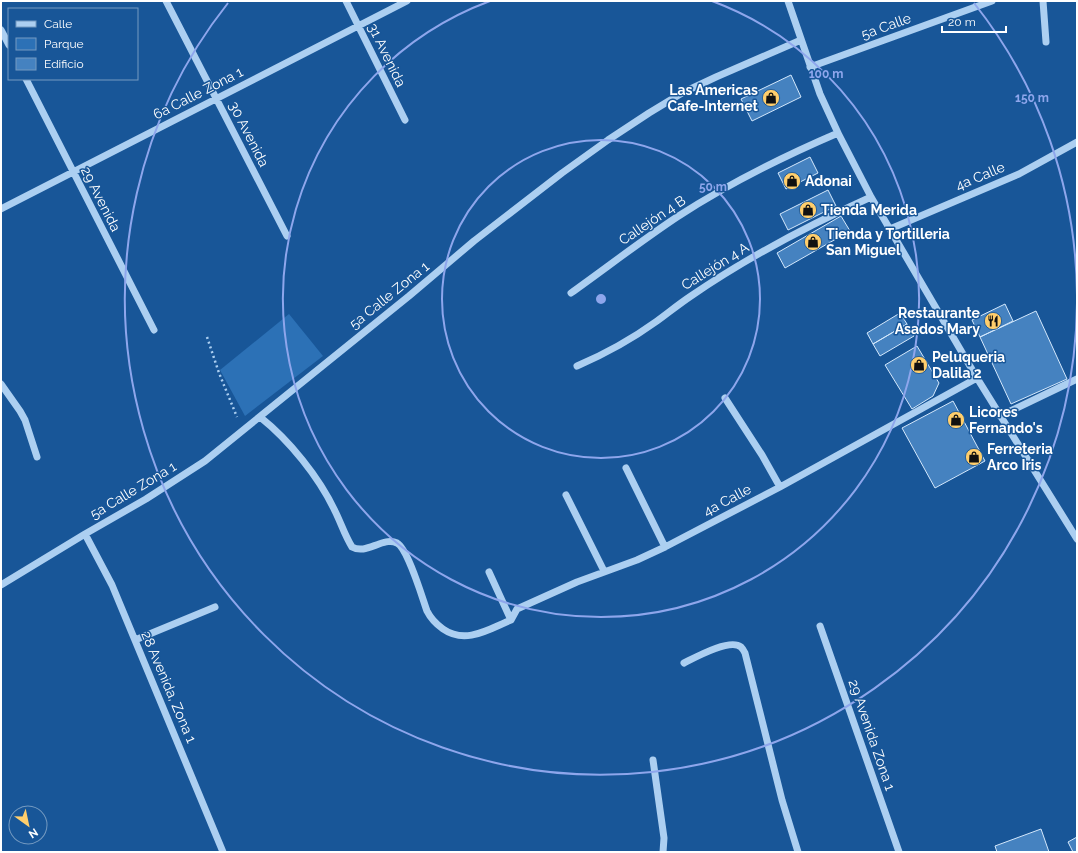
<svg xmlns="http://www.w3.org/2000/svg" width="1078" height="853" font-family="Raleway,sans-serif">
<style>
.green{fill:#2c71b6}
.building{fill:#4582c0;stroke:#d4e8fc}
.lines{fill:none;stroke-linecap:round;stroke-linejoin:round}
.path{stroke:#accff1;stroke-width:2.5;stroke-dasharray:2 3;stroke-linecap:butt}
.minor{stroke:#accff1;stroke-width:7}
.ring{fill:none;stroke:#8ea6ec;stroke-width:2}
.labels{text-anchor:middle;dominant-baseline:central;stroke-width:3;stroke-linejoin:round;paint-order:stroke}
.street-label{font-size:14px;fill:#fff;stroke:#185698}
.poi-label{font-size:14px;font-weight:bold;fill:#fff;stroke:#185698;text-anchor:start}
.centre{fill:#8ea6ec;stroke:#185698;stroke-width:2}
.ring-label{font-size:12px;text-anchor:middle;font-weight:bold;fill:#8ea6ec;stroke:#185698;stroke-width:3;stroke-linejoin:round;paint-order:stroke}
</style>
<rect width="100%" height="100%" fill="#185698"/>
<path class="green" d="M289,314l34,42 -78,60 -25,-46z"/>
<path class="building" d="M791,75l10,22 -49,24 -11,-22z
M810,157l8,16 -32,16 -8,-16z
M828,190l8,16 -48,24 -8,-16z
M841,216l9,15 -65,37 -8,-15z
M1005,304l8,17 -33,16 -8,-17z
M1036,311l31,68 -56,25 -31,-67z
M900,313l7,11 -34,20 -6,-11z
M907,324l7,12 -34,20 -7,-12z
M917,346l22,37 -6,13 -21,13 -27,-44z
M953,401l32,60 -50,27 -33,-60z
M1041,829l8,23h-52l-2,-6z
M1077,837v15h-4l-5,-10z"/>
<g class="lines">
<path class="path" d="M207,337l12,36 18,44"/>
<path class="minor" d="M166,1l121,235
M346,1l59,119
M788,1l32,93 18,39 33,64 106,181 100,161
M1043,1l3,41
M1,30l8,15
M810,67l182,-66
M26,79l128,251
M1,209l406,-208
M890,229l129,-55 58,-32
M571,293c35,-25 70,-52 106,-76 51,-33 105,-60 161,-84
M577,366c28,-12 55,-27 80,-45 11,-8 22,-17 34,-25 57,-39 118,-71 180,-99
M1,384l19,27 5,9 12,37
M725,398l37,57 18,32
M1000,416l77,-37
M260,417c29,23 59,60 75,94 6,12 10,25 17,36 9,5 18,0 27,-3 6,-2 12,-4 18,-1 11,6 25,54 30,68 4,8 9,13 16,18 23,16 46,0 68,-9l6,-11 60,-27 60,-22 28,-13 115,-60 197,-109
M626,468l39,79
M566,495l38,76
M85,534l27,51 111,267
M489,572l22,48
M1,585l84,-51 61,-35 59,-38 204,-165 65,-55 88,-68 46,-33 41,-27 33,-20 34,-16 85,-37
M820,626l79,226
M135,640l80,-33
M684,663c12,-6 46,-25 57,-16 2,2 3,4 4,6l37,147 16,52
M653,760l11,78 -1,14"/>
</g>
<g class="ring">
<circle cx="601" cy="299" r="159"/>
<path d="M712 1A318 318 0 1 1 490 1"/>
<path d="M1077 303A476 476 0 1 1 228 3M974 3A476 476 0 0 1 1077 295"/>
</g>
<defs>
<symbol id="shop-disc" viewBox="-11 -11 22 22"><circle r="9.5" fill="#ffce6c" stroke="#185698"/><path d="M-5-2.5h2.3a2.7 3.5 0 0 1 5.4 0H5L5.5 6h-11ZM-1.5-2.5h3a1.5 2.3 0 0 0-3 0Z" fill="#111"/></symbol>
<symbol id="restaurant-disc" viewBox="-11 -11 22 22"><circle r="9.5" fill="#ffce6c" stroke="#185698"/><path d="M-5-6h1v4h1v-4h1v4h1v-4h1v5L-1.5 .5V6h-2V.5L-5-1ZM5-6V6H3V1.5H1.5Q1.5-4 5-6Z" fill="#111"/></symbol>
</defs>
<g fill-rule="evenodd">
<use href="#shop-disc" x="761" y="88" width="20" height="20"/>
<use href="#shop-disc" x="782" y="171" width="20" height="20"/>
<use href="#shop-disc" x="798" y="200" width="20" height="20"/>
<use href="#shop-disc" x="803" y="232" width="20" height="20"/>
<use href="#restaurant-disc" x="983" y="311" width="20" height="20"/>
<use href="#shop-disc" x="909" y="355" width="20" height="20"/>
<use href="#shop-disc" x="946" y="410" width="20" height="20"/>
<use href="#shop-disc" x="964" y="447" width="20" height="20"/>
</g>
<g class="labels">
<g class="street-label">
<text transform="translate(886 26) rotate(-20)">5a Calle</text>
<text transform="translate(387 55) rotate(64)">31 Avenida</text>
<text transform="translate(198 93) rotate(-27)">6a Calle Zona 1</text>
<text transform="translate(249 134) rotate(63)">30 Avenida</text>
<text transform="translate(980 176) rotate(-23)">4a Calle</text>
<text transform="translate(101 199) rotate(63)">29 Avenida</text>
<text transform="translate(652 220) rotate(-34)">Callejón 4 B</text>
<text transform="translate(715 266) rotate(-32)">Callejón 4 A</text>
<text transform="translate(389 295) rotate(-39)">5a Calle Zona 1</text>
<text transform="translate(133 490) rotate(-31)">5a Calle Zona 1</text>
<text transform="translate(727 500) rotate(-28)">4a Calle</text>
<text transform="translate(169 687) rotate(67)">28 Avenida, Zona 1</text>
<text transform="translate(872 735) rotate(71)">29 Avenida Zona 1</text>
</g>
<g class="poi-label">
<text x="758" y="90" text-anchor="end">Las Americas<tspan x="758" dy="16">Cafe-Internet</tspan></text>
<text x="805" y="181">Adonai</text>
<text x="821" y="210">Tienda Merida</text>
<text x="826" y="234">Tienda y Tortilleria<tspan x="826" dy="16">San Miguel</tspan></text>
<text x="980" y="313" text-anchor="end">Restaurante<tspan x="980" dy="16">Asados Mary</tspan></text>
<text x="932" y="357">Peluqueria<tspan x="932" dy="16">Dalila 2</tspan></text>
<text x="969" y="412">Licores<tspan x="969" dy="16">Fernando's</tspan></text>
<text x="987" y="449">Ferreteria<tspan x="987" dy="16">Arco Iris</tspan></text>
</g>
</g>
<circle cx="601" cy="299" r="6" class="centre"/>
<g class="ring-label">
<text x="826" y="78">100 m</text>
<text x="1032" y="102">150 m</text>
<text x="713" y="191">50 m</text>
</g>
<rect width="1078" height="853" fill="none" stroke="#ffffff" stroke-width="4"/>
<rect x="8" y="8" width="130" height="72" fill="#185698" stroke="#749ac1"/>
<rect x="16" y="21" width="20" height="6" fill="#accff1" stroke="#749ac1"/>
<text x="44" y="28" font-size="12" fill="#ffffff">Calle</text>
<rect x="16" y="38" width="20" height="12" fill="#2c71b6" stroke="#749ac1"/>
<text x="44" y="48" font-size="12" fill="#ffffff">Parque</text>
<rect x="16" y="58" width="20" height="12" fill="#4582c0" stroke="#749ac1"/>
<text x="44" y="68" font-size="12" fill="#ffffff">Edificio</text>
<g transform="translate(28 825) rotate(147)"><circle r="19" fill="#185698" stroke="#749ac1"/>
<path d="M0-3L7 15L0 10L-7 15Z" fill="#ffce6c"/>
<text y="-6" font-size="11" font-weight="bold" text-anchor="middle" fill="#ffffff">N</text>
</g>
<path d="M942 26v6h64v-6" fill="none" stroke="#ffffff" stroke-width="2"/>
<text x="948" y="26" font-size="12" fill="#ffffff" stroke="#185698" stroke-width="3" paint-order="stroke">20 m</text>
</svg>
